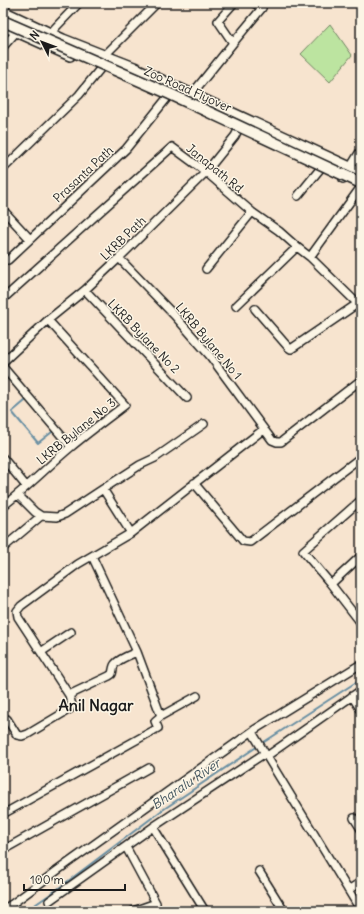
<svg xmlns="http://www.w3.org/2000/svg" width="364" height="914" font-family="Delius,sans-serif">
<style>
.green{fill:#bce4a0;stroke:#6c805e}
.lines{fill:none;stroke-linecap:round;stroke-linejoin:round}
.stream{stroke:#678ea2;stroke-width:2}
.minor-casing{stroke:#1c1c1c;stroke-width:10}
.tertiary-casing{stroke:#1c1c1c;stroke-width:12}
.minor{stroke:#fcf5e5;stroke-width:7}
.tertiary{stroke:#fcf5e5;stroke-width:9}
.secondary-bridge-casing{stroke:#1c1c1c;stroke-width:13;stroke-linecap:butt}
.secondary-bridge{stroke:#fcf5e5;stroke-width:10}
.labels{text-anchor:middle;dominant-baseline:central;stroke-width:3;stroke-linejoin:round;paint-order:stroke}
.street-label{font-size:12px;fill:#1c1c1c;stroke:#fcf5e5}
.water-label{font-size:13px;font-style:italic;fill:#42555f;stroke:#fcf5e5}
.district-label{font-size:16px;font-weight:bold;fill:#1c1c1c;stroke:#fcf5e5}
</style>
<rect width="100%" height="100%" fill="#f7e4cf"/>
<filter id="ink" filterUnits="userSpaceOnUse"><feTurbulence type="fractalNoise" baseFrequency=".025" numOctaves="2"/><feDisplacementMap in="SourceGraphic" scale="8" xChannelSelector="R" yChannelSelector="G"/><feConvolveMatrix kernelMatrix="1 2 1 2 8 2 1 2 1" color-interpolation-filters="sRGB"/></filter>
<g filter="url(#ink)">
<path class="green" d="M330,24l22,31 -22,27 -29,-28z"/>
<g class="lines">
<path class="stream" d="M25,401l-13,11 26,31 14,-11
M261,744l100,-65
M26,911l29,-20 106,-80 97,-65"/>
<defs>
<path id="minor" d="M51,33l4,-5 24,-25
M233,43l29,-35 -8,-5
M3,47l16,-18
M104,56l53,-53
M192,94l41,-51 -15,-22 16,-18
M3,169l76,-74 21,-26
M343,179l16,-26 2,-2
M298,196l22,-27
M3,210l27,29
M310,257l50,-69
M119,258l55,57 36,41 62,84 5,2h4l80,-62
M8,260l118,-111 41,-51
M206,269l46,-57
M85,290l102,108
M3,299l169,-152 34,25 46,40 27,19 18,16 13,10 51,50
M236,306l61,-59
M255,309l33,38 3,2 66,-45
M3,362l45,-42 37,-30 34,-32 87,-86 29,-36 7,-14
M3,367l68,80
M3,458l23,28
M194,483l49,58 7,1 111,-85
M103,489l37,-24 15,-7 49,-34
M18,495l17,17 6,4 16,1 8,-3 38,-25 28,44
M361,500l-58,51 27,32 31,40
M3,506c24,-18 45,-40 68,-59 18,-15 36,-28 54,-42l-77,-85
M3,548l38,-32
M92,556l45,96 24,64
M330,583h2l29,-27
M41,652l30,-20
M69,695l40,-19 3,-2c1,-3 1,-8 3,-10 5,-6 15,-9 22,-12
M352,696l9,14
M3,719h4l10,16 5,1 6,-2 42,-25 2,-4 -3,-10 -51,-78 -1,-6 4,-5 57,-42 53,-31 133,-104
M252,732l109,179
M3,814l155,-86 -3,-7 6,-5 36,-20
M354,818l7,11
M153,827l52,84
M126,847l30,56 -23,8
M3,850l146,-82
M259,871l25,40
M348,890l13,-8
M49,901l104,-74 109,-72 5,1 94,-66
M3,910l9,-6 46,-34 196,-140 107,-66"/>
<path id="tertiary" d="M3,11l60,28 71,28 58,27 169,78
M3,26l67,30"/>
</defs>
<use href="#minor" class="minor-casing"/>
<use href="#tertiary" class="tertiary-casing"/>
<use href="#minor" class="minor"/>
<use href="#tertiary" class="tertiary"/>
<defs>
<path id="secondary-bridge" d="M3,21l167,73 191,89"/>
</defs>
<use href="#secondary-bridge" class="secondary-bridge-casing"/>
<use href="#secondary-bridge" class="secondary-bridge"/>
</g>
</g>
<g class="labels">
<g class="street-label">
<text transform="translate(188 89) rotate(24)">Zoo Road Flyover</text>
<text transform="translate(215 168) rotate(39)">Janapath Rd</text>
<text transform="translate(83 174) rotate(-43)">Prasanta Path</text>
<text transform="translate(123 238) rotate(-44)">LKRB Path</text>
<text transform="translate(144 336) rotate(46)">LKRB Bylane No 2</text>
<text transform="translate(209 341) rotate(50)">LKRB Bylane No 1</text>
<text transform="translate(76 431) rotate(-39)">LKRB Bylane No 3</text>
</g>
<g class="water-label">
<text transform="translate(186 784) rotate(-34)">Bharalu River</text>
</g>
<g class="district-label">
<text x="96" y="705">Anil Nagar</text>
</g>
</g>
<rect width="364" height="914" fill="none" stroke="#fcf5e5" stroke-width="16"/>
<rect x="8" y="8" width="348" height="898" fill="none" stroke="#1c1c1c" stroke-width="1.5" filter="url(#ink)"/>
<g transform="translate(42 42) rotate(312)" stroke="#fcf5e5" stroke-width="3" paint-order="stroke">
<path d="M0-3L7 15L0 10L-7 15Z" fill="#1c1c1c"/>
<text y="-6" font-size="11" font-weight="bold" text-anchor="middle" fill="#1c1c1c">N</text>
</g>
<path d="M24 884v6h101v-6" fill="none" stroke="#1c1c1c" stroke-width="2"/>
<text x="30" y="884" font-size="12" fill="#1c1c1c" stroke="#fcf5e5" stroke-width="3" paint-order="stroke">100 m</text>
</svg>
